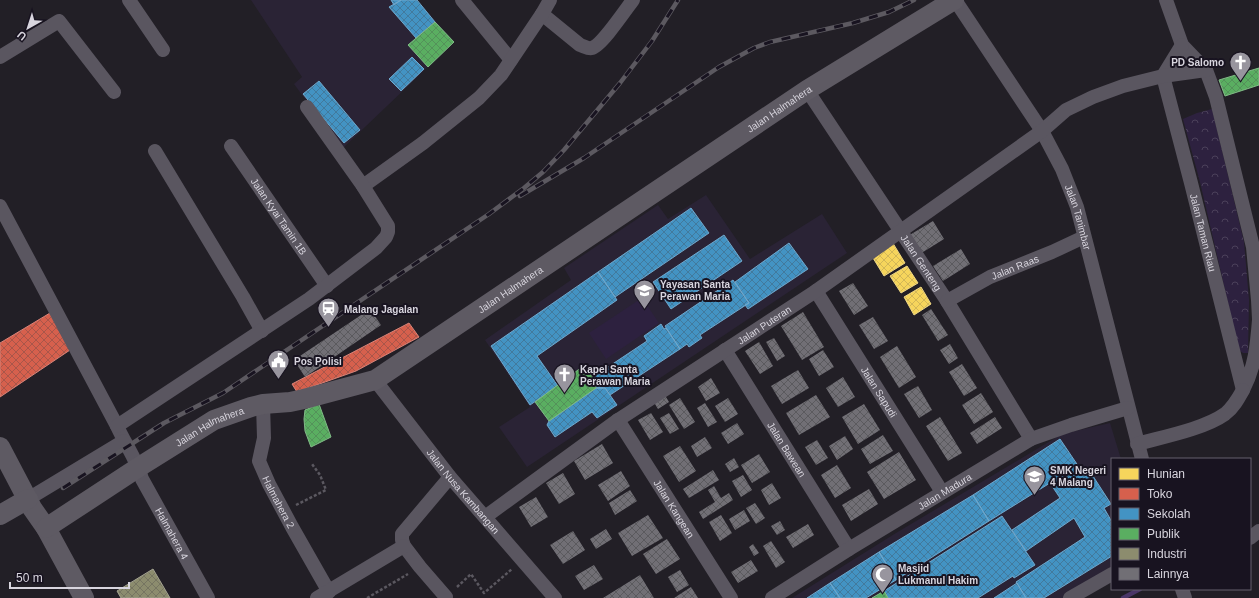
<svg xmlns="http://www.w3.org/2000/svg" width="1259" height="598" font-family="Arial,sans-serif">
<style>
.built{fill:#2a2335}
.grass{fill:#2d213f}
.park{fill:url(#park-crowns)}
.homes{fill:url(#homes-cross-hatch);stroke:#edd583}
.shops{fill:url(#shops-cross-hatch);stroke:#d78378}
.schools{fill:url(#schools-cross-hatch);stroke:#70a7cb}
.public{fill:url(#public-cross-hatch);stroke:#80ba86}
.industry{fill:url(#industry-cross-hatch);stroke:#a3a290}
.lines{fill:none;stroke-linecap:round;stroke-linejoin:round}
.stream{stroke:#4a3667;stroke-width:4.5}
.building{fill:url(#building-cross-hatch)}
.path{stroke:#5b5860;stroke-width:2.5;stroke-dasharray:3 2;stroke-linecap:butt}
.street{stroke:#5a5660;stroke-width:14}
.secondary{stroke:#5e5a63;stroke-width:20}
.rail-casing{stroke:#5c5960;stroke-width:4.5}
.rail{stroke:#181320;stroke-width:3;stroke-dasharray:9;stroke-linecap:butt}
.labels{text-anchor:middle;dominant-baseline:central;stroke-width:4;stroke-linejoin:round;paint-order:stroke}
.poi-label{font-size:10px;font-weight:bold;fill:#d8d5de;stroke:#181320;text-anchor:start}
.street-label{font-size:10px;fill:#d8d5de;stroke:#181320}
</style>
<defs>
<pattern id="park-crowns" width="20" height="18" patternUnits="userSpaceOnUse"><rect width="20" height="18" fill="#2d213f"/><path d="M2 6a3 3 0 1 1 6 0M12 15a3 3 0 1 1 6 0" fill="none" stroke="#4b405a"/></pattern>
<pattern id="homes-cross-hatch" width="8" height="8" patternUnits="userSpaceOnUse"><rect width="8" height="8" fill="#f6d55c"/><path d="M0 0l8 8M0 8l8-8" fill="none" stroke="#d2b757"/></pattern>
<pattern id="shops-cross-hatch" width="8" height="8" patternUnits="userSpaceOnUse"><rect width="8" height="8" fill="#d6604d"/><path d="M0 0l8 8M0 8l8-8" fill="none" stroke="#a9564a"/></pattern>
<pattern id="schools-cross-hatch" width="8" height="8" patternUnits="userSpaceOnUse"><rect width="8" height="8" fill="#4393c3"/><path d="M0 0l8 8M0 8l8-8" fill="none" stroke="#427a9d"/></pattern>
<pattern id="public-cross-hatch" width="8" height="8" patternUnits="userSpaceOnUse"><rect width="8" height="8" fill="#5aae61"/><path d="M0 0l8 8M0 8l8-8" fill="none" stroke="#54925a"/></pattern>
<pattern id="industry-cross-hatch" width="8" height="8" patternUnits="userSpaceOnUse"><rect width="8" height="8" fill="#8c8c6e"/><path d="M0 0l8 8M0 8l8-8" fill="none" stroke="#767561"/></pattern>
<pattern id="building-cross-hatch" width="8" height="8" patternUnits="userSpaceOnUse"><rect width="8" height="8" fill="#716f75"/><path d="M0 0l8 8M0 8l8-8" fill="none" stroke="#5b5a5e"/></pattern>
</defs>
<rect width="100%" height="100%" fill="#221f26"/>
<path class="built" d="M251,0h166l37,42 -112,107 -48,-65 8,-7z
M706,195l44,64 72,-45 25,39 -320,214 -28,-40 31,-20 -45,-67 86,-60 -7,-12 94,-63 10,14z
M1110,423l11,36h-9v110l-49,29h-271l104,-65 166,-99z"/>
<path class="grass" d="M642,298l17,25 -53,36 -17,-26z"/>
<path class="park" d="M1212,109l32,133 5,58 -1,53h-5l-4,-3 -39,-168 -17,-63 14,-6z"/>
<path class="homes" d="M891,240l14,23 -21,13 -14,-23z
M907,266l11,17 -17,10 -11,-17z
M921,287l10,17 -17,11 -10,-18z"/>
<path class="shops" d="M50,313l20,37 -70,47v-54z
M409,323l10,14 -63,34 -59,21 -5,-8z"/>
<path class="schools" d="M391,0h10l-7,5z
M401,0h16l18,22 -19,16 -27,-31z
M412,57l12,12 -23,22 -12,-12z
M319,81l41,49 -16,13 -41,-49z
M691,208l18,25 -94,64 -17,-25z
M724,235l18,26 -71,48 -18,-27z
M789,243l19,26 -60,40 -3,-4 4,-2 -14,-21z
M598,272l19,28 -80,56 21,30 -28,19 -39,-59z
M733,280l16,23 -49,32 2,3 -13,9 -2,-3 -7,5 -15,-23z
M661,324l3,5 2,-1 14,21 -70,46 -5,-7h-9l-3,-11 54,-36 -3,-5z
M596,388h9l12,17 -20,13 -5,-6 -37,25 -8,-12 2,-4z
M1060,439l25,37 6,-3 20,31 -7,4 8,14v34l-68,42h-18l-10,-16 69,-45 -11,-19 -48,33 -14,-21 48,-32 -10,-15 -61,38 -16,-26z
M973,495l16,26 -93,59 -17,-28z
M1002,516l33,49 -21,13 -1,-2 -35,22h-90l-4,-7z
M879,552l17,28 -30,18h-26l-10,-15z
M830,583l10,15h-33z
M1017,583l9,15h-32z"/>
<path class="public" d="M435,22l19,20 -26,25 -20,-22z
M1259,68v17l-34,11 -6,-16z
M582,367l11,10 3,11 -47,33 -14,-19z
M319,404l12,33 -20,10 -6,-16 -1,-12 1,-9z
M884,591l4,7h-16z"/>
<path class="industry" d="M153,569l17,29h-49l-4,-7z"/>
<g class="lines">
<path class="stream" d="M1123,598l17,-9"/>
</g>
<path class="building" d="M933,221l11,18 -24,15 -12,-18z
M961,249l9,15 -27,17 -10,-15z
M853,283l15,23 -14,9 -15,-24z
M370,309l11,16 -76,52 -11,-17z
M931,309l17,26 -10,6 -16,-26z
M803,312l21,35 -22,13 -21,-34z
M873,317l15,24 -14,8 -15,-24z
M774,338l11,18 -8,5 -11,-19z
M759,342l14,24 -13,8 -15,-23z
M950,344l8,14 -9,6 -9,-14z
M897,346l19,31 -17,11 -19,-31z
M823,350l11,17 -15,9 -10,-17z
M962,364l15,24 -13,8 -15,-24z
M798,370l11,18 -27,16 -11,-18z
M843,377l12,20 -17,10 -12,-19z
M711,378l9,15 -14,8 -8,-14z
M918,386l14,24 -13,8 -15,-24z
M663,392l6,10 -11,7 -6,-10z
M981,393l12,19 -19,12 -12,-19z
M816,395l14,22 -31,18 -13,-22z
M680,398l15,24 -11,7 -15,-24z
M728,398l10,16 -13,8 -10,-16z
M705,403l12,19 -9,5 -11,-19z
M864,404l16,26 -22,14 -16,-27z
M651,413l12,19 -13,8 -12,-20z
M669,413l10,16 -9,5 -10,-16z
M940,417l22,36 -14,8 -22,-35z
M995,417l7,11 -25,16 -7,-11z
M737,423l7,11 -16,10 -7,-11z
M883,435l10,16 -23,13 -9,-15z
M845,436l8,13 -16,11 -8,-14z
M705,437l7,11 -15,9 -6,-11z
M817,440l11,18 -12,7 -11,-18z
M602,444l11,19 -28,17 -11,-19z
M680,446l16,25 -17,11 -16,-26z
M899,452l17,28 -32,19 -17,-27z
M759,454l11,18 -18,11 -11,-18z
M734,458l5,9 -9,5 -5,-8z
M837,465l14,23 -16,10 -14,-23z
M713,470l6,10 -30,18 -6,-9z
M621,471l9,15 -22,15 -10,-16z
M563,473l12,21 -16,10 -13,-21z
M743,475l9,15 -11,7 -9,-16z
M772,483l9,15 -12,7 -8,-15z
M714,486l7,12 8,-5 4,7 -30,19 -4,-7 16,-10 -7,-12z
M869,489l9,15 -27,17 -9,-16z
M630,490l7,11 -22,14 -6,-12z
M536,497l12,20 -17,10 -12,-20z
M755,503l10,15 -9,6 -10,-16z
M744,510l6,11 -15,9 -6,-11z
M648,515l15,23 -31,18 -14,-23z
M721,515l11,18 -12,8 -11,-19z
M780,521l5,9 -8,5 -6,-9z
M808,524l6,11 -21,13 -7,-11z
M606,529l6,10 -16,10 -6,-10z
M573,531l12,19 -22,14 -13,-19z
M667,539l13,20 -24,15 -13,-20z
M771,541l14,21 -9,6 -13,-22z
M753,544l6,9 -5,3 -5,-9z
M751,560l7,11 -20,12 -7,-11z
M594,565l9,14 -19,11 -9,-14z
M680,570l9,15 -12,7 -9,-15z
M640,575l14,23h-51z
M691,587l7,11h-24z"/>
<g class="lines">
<path class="path" d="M296,505l30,-15 -6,-15 -8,-11
M457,587l14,-13 13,19 28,-24
M367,598l41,-24"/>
<g class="street">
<path d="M129,0l34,50"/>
<path d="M462,0l49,60"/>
<path id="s1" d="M955,0l87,131 20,38 15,38 65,252"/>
<path d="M1166,0l16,45 24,25 10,27 37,150 5,53 1,19"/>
<path d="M542,14l38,31c4,1 8,4 12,3 10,-3 34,-39 41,-48"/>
<path id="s2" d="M1182,45l-19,31 28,107 52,207c12,-23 14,-45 16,-70"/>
<path d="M0,57l59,-36 55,71"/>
<path id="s3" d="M807,90l140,211 84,138"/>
<path id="s4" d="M231,146l96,140"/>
<path d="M155,151l88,146 19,34"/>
<path d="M363,186l60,-43 56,-45 22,-23 41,-61 8,-14"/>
<path id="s5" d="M0,206l117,220c8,18 20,34 25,53l66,119"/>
<path id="s6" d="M816,291l126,201"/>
<path id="s7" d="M947,301l43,-24 62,-25 32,-15"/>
<path id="s8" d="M725,350l124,199"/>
<path id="s9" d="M375,380l75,97 105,121"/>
<path id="s10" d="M263,404l1,34 -5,23 10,23 23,43 37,65"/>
<path id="s11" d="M618,420l113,178"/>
<path d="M117,426l192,-127 67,-51 10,-11 2,-5v-6l-25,-40 -56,-79"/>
<path d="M1137,444c25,-7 67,-15 88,-30 8,-6 13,-15 18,-24"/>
<path d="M28,499l96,-58"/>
<path id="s12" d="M485,517l133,-97 198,-129 226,-160 24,-21 27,-13 30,-11 40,-10 43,-6"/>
<path d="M1250,538l9,-7"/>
<path d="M1182,589l3,9"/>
<path d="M446,597l-26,-30 -16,-21 -2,-6v-6l48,-57"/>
<path d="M317,598l87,-52"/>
<path id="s13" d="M772,598l77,-49 182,-110 40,-14 57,-17"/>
<path d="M1070,598l42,-24"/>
</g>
<g class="secondary">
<path d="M0,447l32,61 14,20 38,70"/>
<path d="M0,515l28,-16"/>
<path id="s14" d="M46,528l93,-61 75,-47 37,-13 12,-3 27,-2 14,-3 71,-19 432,-290 147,-90"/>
</g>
<defs>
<path id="rail" d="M520,196l64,-38 135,-91 35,-19 16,-6 83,-19 36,-11 25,-12
M63,488l101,-65 59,-30 266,-179 35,-26 19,-16 21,-22 56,-67 32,-42 26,-41"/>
</defs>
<use href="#rail" class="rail-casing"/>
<use href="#rail" class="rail"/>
</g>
<defs>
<symbol id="church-pin" viewBox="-11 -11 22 30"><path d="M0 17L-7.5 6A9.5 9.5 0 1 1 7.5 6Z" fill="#98959e" stroke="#181320"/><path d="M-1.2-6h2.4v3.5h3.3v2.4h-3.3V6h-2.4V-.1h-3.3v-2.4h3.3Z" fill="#fff"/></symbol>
<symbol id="school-pin" viewBox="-11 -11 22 30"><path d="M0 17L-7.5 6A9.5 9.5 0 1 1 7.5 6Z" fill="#98959e" stroke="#181320"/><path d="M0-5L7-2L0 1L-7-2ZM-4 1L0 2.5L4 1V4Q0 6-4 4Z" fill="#fff"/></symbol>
<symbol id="station-pin" viewBox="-11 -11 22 30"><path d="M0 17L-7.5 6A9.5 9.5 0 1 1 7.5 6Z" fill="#98959e" stroke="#181320"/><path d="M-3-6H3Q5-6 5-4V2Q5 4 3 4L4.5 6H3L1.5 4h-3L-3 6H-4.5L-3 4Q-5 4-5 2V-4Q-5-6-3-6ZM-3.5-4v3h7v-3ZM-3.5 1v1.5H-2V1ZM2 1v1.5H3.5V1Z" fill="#fff"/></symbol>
<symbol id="civic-pin" viewBox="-11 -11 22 30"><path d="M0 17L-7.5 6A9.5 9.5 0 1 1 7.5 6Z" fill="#98959e" stroke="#181320"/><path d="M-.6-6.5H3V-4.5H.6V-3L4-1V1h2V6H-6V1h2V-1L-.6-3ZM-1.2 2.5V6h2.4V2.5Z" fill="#fff"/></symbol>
<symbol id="mosque-pin" viewBox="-11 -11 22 30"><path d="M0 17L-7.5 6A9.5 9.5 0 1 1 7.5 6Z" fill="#98959e" stroke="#181320"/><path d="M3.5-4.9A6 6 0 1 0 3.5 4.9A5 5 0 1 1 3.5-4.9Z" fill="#fff"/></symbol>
</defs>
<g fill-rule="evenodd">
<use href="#church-pin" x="1228" y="50" width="25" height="34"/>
<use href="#school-pin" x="632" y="278" width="25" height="34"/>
<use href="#station-pin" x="316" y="296" width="25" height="34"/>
<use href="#civic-pin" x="266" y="348" width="25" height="34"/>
<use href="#church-pin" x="552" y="362" width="25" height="34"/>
<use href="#school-pin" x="1022" y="464" width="25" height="34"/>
<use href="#mosque-pin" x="870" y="562" width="25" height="34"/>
</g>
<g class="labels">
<g class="poi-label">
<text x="1224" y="62" text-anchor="end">PD Salomo</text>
<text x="660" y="284">Yayasan Santa<tspan x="660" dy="12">Perawan Maria</tspan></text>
<text x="344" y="309">Malang Jagalan</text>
<text x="294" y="361">Pos Polisi</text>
<text x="580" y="369">Kapel Santa<tspan x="580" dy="12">Perawan Maria</tspan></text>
<text x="1050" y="470">SMK Negeri<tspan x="1050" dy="12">4 Malang</tspan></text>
<text x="898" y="568">Masjid<tspan x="898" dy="12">Lukmanul Hakim</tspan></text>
</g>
<g class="street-label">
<text stroke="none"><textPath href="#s14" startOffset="853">Jalan Halmahera</textPath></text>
<text stroke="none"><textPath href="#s4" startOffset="85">Jalan Kyai Tamin 1B</textPath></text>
<text stroke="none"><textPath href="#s1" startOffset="251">Jalan Tanimbar</textPath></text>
<text stroke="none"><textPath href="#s2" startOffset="198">Jalan Taman Riau</textPath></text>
<text stroke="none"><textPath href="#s3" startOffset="207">Jalan Genteng</textPath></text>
<text stroke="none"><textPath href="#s7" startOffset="76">Jalan Raas</textPath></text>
<text stroke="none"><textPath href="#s14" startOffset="529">Jalan Halmahera</textPath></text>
<text stroke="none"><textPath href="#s12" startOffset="339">Jalan Puteran</textPath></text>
<text stroke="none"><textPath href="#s6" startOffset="119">Jalan Sapudi</textPath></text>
<text stroke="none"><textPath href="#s14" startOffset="193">Jalan Halmahera</textPath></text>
<text stroke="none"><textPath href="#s8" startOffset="117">Jalan Bawean</textPath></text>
<text stroke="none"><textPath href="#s9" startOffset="142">Jalan Nusa Kambangan</textPath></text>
<text stroke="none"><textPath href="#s13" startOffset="203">Jalan Madura</textPath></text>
<text stroke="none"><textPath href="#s10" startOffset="103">Halmahera 2</textPath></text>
<text stroke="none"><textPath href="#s11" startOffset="105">Jalan Kangean</textPath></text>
<text stroke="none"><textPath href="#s5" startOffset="370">Halmahera 4</textPath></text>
</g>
</g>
<rect x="1111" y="458" width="140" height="132" fill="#181320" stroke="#65616c"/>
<rect x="1119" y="468" width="20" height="12" fill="#f6d55c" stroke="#65616c"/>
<text x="1147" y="478" font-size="12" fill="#d8d5de">Hunian</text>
<rect x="1119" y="488" width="20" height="12" fill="#d6604d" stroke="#65616c"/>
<text x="1147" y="498" font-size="12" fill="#d8d5de">Toko</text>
<rect x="1119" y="508" width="20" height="12" fill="#4393c3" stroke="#65616c"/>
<text x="1147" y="518" font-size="12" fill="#d8d5de">Sekolah</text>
<rect x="1119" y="528" width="20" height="12" fill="#5aae61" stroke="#65616c"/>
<text x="1147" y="538" font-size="12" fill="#d8d5de">Publik</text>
<rect x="1119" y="548" width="20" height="12" fill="#8c8c6e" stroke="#65616c"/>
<text x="1147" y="558" font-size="12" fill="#d8d5de">Industri</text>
<rect x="1119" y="568" width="20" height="12" fill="#716f75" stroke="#65616c"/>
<text x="1147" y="578" font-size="12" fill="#d8d5de">Lainnya</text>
<g transform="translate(28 28) rotate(219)" stroke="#181320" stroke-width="3" paint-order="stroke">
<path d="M0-3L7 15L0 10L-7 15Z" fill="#d8d5de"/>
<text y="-6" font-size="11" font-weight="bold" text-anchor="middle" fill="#d8d5de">U</text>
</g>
<path d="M10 582v6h119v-6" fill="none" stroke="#d8d5de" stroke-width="2"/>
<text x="16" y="582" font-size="12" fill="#d8d5de" stroke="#181320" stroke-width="3" paint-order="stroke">50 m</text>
</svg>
